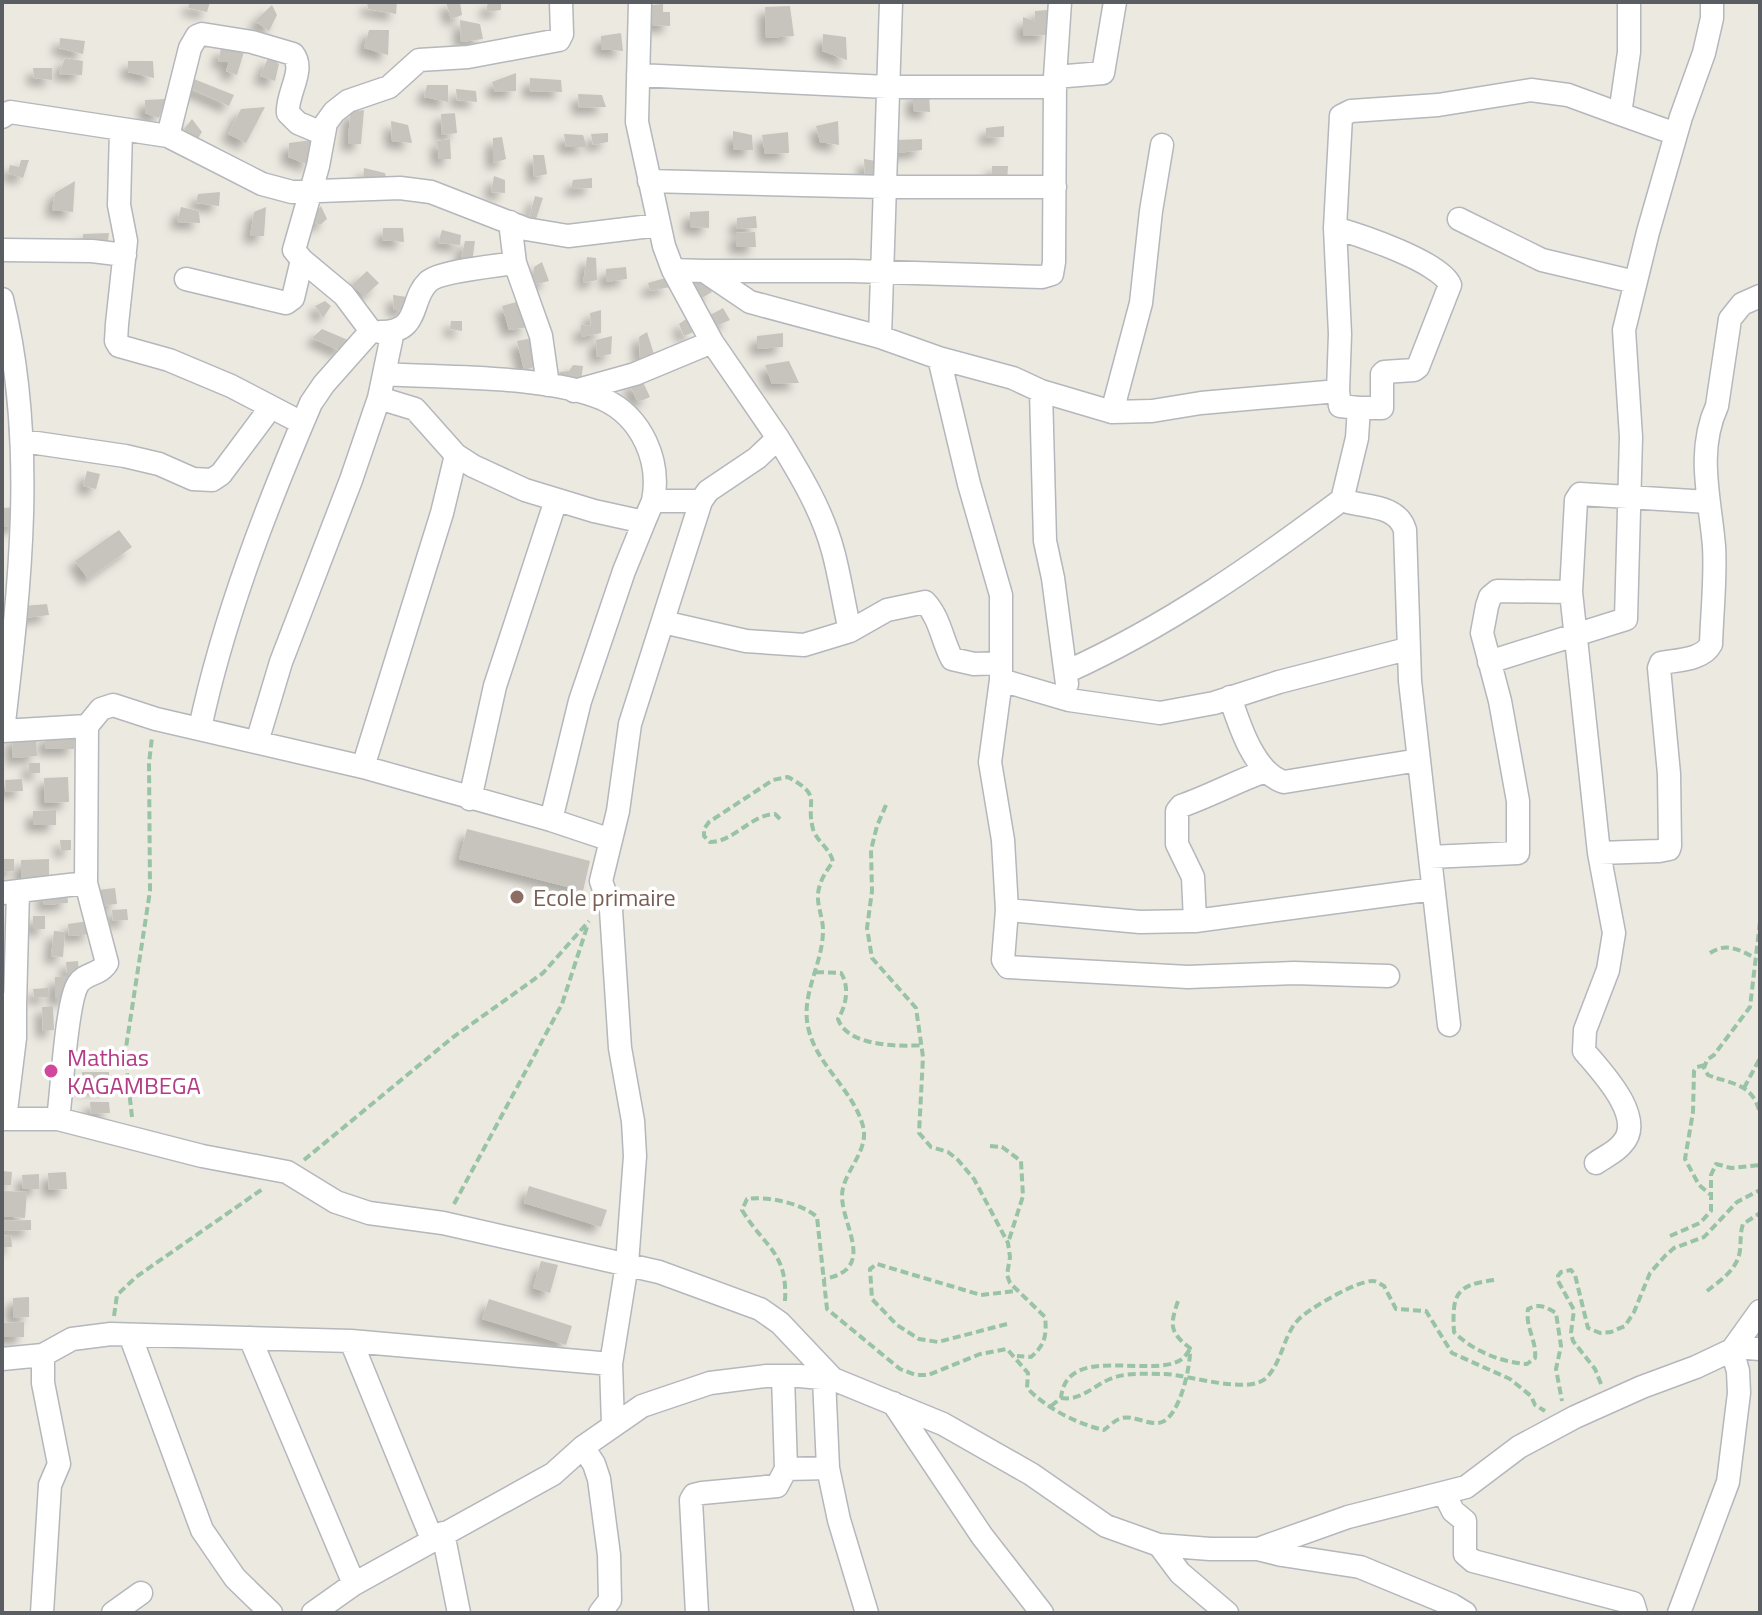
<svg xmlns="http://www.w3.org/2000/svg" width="1762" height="1615" font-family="'Titillium Web',sans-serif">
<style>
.building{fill:#c7c4be;filter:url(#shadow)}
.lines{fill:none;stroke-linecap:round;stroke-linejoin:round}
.minor-casing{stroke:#b4b7bb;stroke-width:25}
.path{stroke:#98c3a4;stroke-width:4;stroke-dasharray:8 4;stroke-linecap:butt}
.minor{stroke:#fff;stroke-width:22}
.education-dot{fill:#8d6e63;stroke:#fff;stroke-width:3}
.hotel-dot{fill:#d1479c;stroke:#fff;stroke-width:3}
.labels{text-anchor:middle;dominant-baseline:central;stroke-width:7;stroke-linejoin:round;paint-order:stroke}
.education-label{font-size:24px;fill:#785e54;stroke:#fff;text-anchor:start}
.hotel-label{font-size:24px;fill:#b23c85;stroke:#fff;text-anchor:start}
</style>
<defs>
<filter id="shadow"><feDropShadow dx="-7" dy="7" stdDeviation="4" flood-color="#0004"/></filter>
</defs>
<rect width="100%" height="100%" fill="#ece9e1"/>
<path class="building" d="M190,2h20l-3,10 -19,-4z
M367,2h30l-1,12 -28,-5z
M446,2h14l2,13 -11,4z
M488,2h13v8l-15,2z
M663,4v8h7v14l-18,-1v-20z
M272,5l5,10 -8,16 -14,-10z
M790,6l4,30 -28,2 -1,-31z
M1047,10l1,25 -25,1v-19l12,4v-10z
M460,20l20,4 3,15 -22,3z
M369,30h20l-1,25 -24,-7z
M621,33l2,18 -22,-2v-13z
M823,34l23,3 1,23 -25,-9z
M60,38l25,3 -2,13 -24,-6z
M221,48l23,4 -7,23 -11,-4 3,-9h-11z
M269,56l10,8 -4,17 -15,-5z
M65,58l18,3 -1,14 -23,-1z
M128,61h25l1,17 -26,-6z
M33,68h19v12l-18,-2z
M516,73v18l-21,1 -3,-10z
M189,77l45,18 -5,11 -44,-20z
M530,78l31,2 1,12 -33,-1z
M427,85h21v17l-24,-5z
M456,89l20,2 1,11 -20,-2z
M929,93l1,19 -17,-1v-17z
M578,94l24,1 4,12 -27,1z
M166,99l-7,19 -14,-5v-13z
M265,107l-19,36 -18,-9 13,-25z
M364,110l-3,34h-13l2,-32z
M455,113l2,20 -15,2 -1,-21z
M192,119l10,13 -7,11 -11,-14z
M391,121l17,4 4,18 -20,-2z
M838,121l1,24 -19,-3 -4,-16z
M1004,126v11l-18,1v-10z
M733,131l19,4 1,15h-20z
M788,132l1,21 -24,1 -3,-19z
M608,133v9l-15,3 -2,-11z
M564,134l19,1 4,12h-21z
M502,137l4,22 -13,4v-25z
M450,139l1,20h-12l-2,-18z
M922,139v11l-24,3 -1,-13z
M312,140l-3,25 -21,-8 1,-14z
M533,155h11l3,19 -13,3z
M864,159l12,2 1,18 -12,-1z
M21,160h8l-6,18 -15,-5 2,-8 9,2z
M992,166h16l-1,16 -16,1z
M364,168l21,5 2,9 -24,-2z
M494,176l11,4v13l-14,-1z
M592,178v10l-21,1 2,-9z
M75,181l-2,31 -21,-2 3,-17z
M220,192l-1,14 -23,-3 2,-9z
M535,196l8,2 -8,24h-7z
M321,206l6,13 -7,6 -10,-5z
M181,207l18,4 1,12 -23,-1z
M266,207l-2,29h-14l4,-24z
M709,211v17l-19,-1v-15z
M756,216l1,12 -21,1 1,-11z
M383,228h20l1,14 -22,-2z
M442,230l19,5 -1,10 -22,-2z
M755,232l1,15h-20v-14z
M109,233l-2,16 -25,-4 1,-11z
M465,241h10l-3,22h-12z
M587,257l9,1 1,22 -14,3z
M542,262l7,19 -20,5 -2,-11 7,-2v-6z
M626,267l1,12 -21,3v-13z
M367,271l12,12 -15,14 -12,-12z
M701,277l11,15 -12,7 -12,-15z
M665,278l5,9 -20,4 -2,-8z
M393,295l14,2v13h-13z
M325,301l6,5 -8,12 -8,-12z
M520,301l8,26 -19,3 -7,-24z
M723,308l7,12 -18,8 -7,-10z
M601,310v23l-20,4v-12l10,1 -1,-13z
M686,319l8,13 -10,4 -5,-12z
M451,321h11v10l-12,-2z
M322,329l26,11 -7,11 -29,-13z
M647,332l7,22 -14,4 -1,-21z
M783,333v14l-26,2v-13z
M612,336l-1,18 -14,3 -1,-17z
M533,338l4,28 -13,4 -7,-29z
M789,361l10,22 -27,1 -7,-19z
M573,365l10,1 -2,14h-20l-2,-8 10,-1z
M642,380l8,17 -12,5 -9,-18z
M87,471l13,3 -4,15 -13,-3z
M17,507l1,19 -14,1 -1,-19z
M119,530l13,17 -44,32 -13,-18z
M47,604l2,11 -24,3 -2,-12z
M45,735h30l-1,14h-29z
M36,736l1,20 -24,2 -1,-21z
M29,763h11v10h-11z
M68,777l1,25 -24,1 -1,-25z
M22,779l1,12 -17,1 -1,-12z
M56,810v15h-23v-14z
M467,829l123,32 -7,30 -124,-32z
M60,840h11v10l-10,1z
M2,859h12v12l-12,1z
M49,859v18l-28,1v-18z
M115,888l2,16 -18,2 -1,-16z
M67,890l1,13 -24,2 -1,-13z
M127,909l1,11 -15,1 -1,-11z
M33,916h12v13h-12z
M89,921l2,13 -22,2 -1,-12z
M54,931l11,1 -2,25 -12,-1z
M78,961l1,12h-12l-1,-11z
M55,977h12v22h-12z
M48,988v9h-14l-1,-8z
M53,1006l1,24 -11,1 -1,-24z
M82,1072h27v15l-26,1z
M90,1102h19l1,11 -19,1z
M2,1171l10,1 -1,13h-9z
M66,1172l1,17 -18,1 -1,-17z
M39,1174v15h-16l-1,-14z
M529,1186l78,24 -6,17 -77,-24z
M3,1191l24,1 -2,26 -23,-2z
M31,1220v10l-28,1 -1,-10z
M11,1235l1,12h-10v-11z
M541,1261l17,4 -8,28 -17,-5z
M29,1297v20l-16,1v-20z
M489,1299l83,27 -6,19 -84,-26z
M24,1322v15h-22v-14z"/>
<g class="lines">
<defs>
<path id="minor" d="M1629,2v50l-9,62 56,20
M638,75l249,12h168
M1055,77l48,-4 12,-71
M2,117l8,-5 158,24 94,48 30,8 108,-4 31,4 95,37 42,7 91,-11
M121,130l-2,75 7,36 -9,83 -1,17 3,5 50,14 62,26 71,37
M168,136l22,-88 7,-12 5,-2 50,8 41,12c13,16 -7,40 -5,59l10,10 26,11
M649,181l235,6h171
M1459,219l83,41 93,22
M510,222l5,41 26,73 7,49
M1335,228c25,7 106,34 115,57l-32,82 -4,3 -30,2 -2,2v34h-23
M2,250l90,1 33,4
M673,270l31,1 46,31 130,35 59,21 74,20 28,13 71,21 40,-1 49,-8 137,-12
M704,271h148l190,6 10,-3 2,-12 1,-185 5,-75
M186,279l100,24 7,-5 9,-38
M2,299c35,143 18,287 1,432
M380,332c41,1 29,-32 48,-50 11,-11 69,-16 87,-19
M880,337l11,-335
M939,358l30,126 32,111v85l-11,82 13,78 4,70 133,12 55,-1 238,-32
M384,374c62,4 163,1 219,25 39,18 58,62 50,102
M574,391l61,-17 77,-32
M1041,391l4,150 8,37 14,106
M379,398l36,11 41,46 17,11 52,24 69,21 50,11 9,-21h48
M1112,412l29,-109 10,-92 11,-66
M778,438c22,36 44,72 55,113 7,26 11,54 17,80
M23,441l102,15 34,8 34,15 19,1 9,-6 50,-67
M663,622l83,19 58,4 46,-14 37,-21 38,-8c15,16 17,38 27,57l22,5 27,-1
M1489,662l137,-43 5,-182 -7,-107 24,-98 33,-115 23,-64 8,-35v-16
M1066,672c100,-45 190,-108 278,-174
M1001,680l68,20 91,13 54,-10 65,-21 128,-33
M1230,697c9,27 24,76 54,85l135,-22
M200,728c24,-112 66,-220 111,-325l13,-19 47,-53 -27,-36 -42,-35 -8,-10 24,-84 8,-43 8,-11 14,-11 41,-14 30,-27 49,-3 91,-17 3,-6 -1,-32
M2,731l85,-5 14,-17 12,-4 43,14 207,48 188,53 60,20
M257,742l24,-80 70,-182 28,-82 14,-67
M363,767l79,-254 14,-58
M470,799l25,-113 61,-186
M551,820l29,-119 44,-130 20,-49
M1599,853l60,-2 10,-2 1,-3 -1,-72 -10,-106 2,-5c16,-3 42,-3 50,-19 1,-32 5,-66 3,-98 -4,-48 -18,-94 3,-140l13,-87 12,-15 18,-8
M1430,857l88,-4v-52l-18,-100 -18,-68 5,-27 3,-9 7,-6 74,1
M2,893l84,-10 1,-157
M1007,910l-4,50 5,7 180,10 106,-4 94,3
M1195,921l-2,-44 -16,-33v-33l4,-5c29,-10 54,-24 82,-34
M2,1004l13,1v33l-10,81
M15,1005l3,-114
M1449,1025l-39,-344 -5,-151c-7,-24 -36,-23 -57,-28l-5,-6 14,-58 2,-30 -19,-2 -2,-15 2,-57 -5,-106 6,-112 10,-5 87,-6 93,-15 37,5 52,19
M2,1119h56l144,37 85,16 49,30 33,11 74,10 216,49 101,37 20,14 53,56
M58,1119c4,-27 8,-116 20,-135 7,-11 22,-9 29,-21l-21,-80
M1596,1163c8,-6 20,-11 26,-19 25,-26 -22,-74 -38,-93l1,-21 23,-60 6,-37 -15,-80 -28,-261 5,-92 4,-6 128,8
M130,1335l72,195 33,48 36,35
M250,1338l104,246
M351,1341l81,198
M1735,1347l25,2
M2,1359l41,-4 29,-16 39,-5 240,7 260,23
M824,1378l4,90 11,52 28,93
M893,1403l89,133 60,77
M613,1425l-2,-61 16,-100 8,-108 -2,-35 -13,-73 -9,-138 -10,-29 17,-70 12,-87 71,-223 7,-10 49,-33 21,-20 -66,-96 -39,-72 -9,-24 -27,-124 3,-120
M583,1447l11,17 5,15 10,76 1,45 -10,13
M786,1469l42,-1
M1444,1493l9,18 12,10v33l8,7 160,42 3,10
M443,1533l16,80
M1159,1545l21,28 47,40
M1258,1549l24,6 78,12 92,38 13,8
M42,1613l8,-128 9,-21 -16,-81v-28
M113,1613l28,-20
M313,1613l41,-29 199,-110 30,-27 59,-41 68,-23 56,-7h33l34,3 110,45 88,50 75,52 53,19 51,4h48l90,-32 118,-30 53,-40 56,-30 67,-30 54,-20 36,-17 28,-39
M697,1613l-6,-113 3,-5 8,-2 75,-7 9,-17 -3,-93
M1679,1613l49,-131 11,-89 -1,-22 -6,-21"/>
</defs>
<use href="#minor" class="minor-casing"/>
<path class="path" d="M886,805l-9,21 -6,24 1,41 -5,37 5,30 44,50 7,49 -4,76 12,14 17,5 10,8 16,19 34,64 2,14 -3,18 3,8 35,34c2,18 0,28 -14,40l-14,-1
M780,819l-5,-5c-25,1 -41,28 -65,28l-6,-6v-7l5,-7 64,-42 15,-3c36,20 17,22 25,52 4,13 17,19 20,33 -7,9 -14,20 -15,32 -1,12 5,24 5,36 0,36 -24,65 -14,101 9,35 44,59 54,95 6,23 -15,41 -20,62 -8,31 39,80 -19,91
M1760,922l-10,85 -36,48 -7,5 -3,8 4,7c26,10 44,8 52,38
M1710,953c16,-11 30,-3 45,5
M816,972l25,1c9,14 5,33 -3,46 9,27 60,28 84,26
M1705,1065l-8,2 -3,4 -1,41 -8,47 14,26 13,11
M1744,1088l16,-30
M132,1117l-7,-63 25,-163 -1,-128 3,-26
M990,1146l12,1 19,14 2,35 -15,47
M304,1160l148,-122 91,-65 46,-52
M454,1204l108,-200 26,-80
M1670,1236l30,-13 11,-12v-36l5,-11 15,4 29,-3
M1494,1280c-39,5 -42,15 -40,52 19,19 46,30 73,32l8,-6c2,-17 -10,-31 -7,-49 11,-6 18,-2 28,4l5,33 -5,23 6,32
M1707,1291c14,-11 31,-22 33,-41 1,-9 0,-17 3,-26l17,-11
M785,1301c3,-49 -21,-54 -43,-91l5,-11c21,-3 54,4 70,18l10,92 73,60 16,6h12l52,-21 27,-5 21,24 -1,15c19,20 50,36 77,42 4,-3 10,-9 15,-11 13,-6 30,8 43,3 18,-7 29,-56 28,-74 -21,-16 -20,-23 -12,-47
M114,1316l3,-21 19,-18 128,-89
M1007,1324l-69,18 -19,-3 -22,-14 -25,-26 -2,-30 7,-5 104,31 35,-4
M1601,1384l-6,-15 -22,-28 -2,-8 3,-23 -16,-29v-5l3,-4 10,-2 4,5 13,53 12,5 11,-1 14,-6 9,-14 16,-39 15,-17 9,-8 30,-11 33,-35 23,-12
M1061,1398c20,3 32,-12 49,-19 16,-7 38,-5 55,-5 24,1 84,21 101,4 16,-15 17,-42 32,-58 10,-11 60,-40 75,-39 4,0 7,3 11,5l12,23 30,2 26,42 58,26 21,17 4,9 10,6
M1051,1406l10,-8c5,-56 92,-18 121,-39 2,-1 7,-8 8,-10"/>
<use href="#minor" class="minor"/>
</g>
<circle class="education-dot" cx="517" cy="897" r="8"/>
<circle class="hotel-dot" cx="51" cy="1071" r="8"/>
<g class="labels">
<g class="education-label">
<text x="533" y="897">Ecole primaire</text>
</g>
<g class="hotel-label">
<text x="67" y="1057">Mathias<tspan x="67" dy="28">KAGAMBEGA</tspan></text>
</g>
</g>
<rect width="1762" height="1615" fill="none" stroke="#5a5d61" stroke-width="8"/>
</svg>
